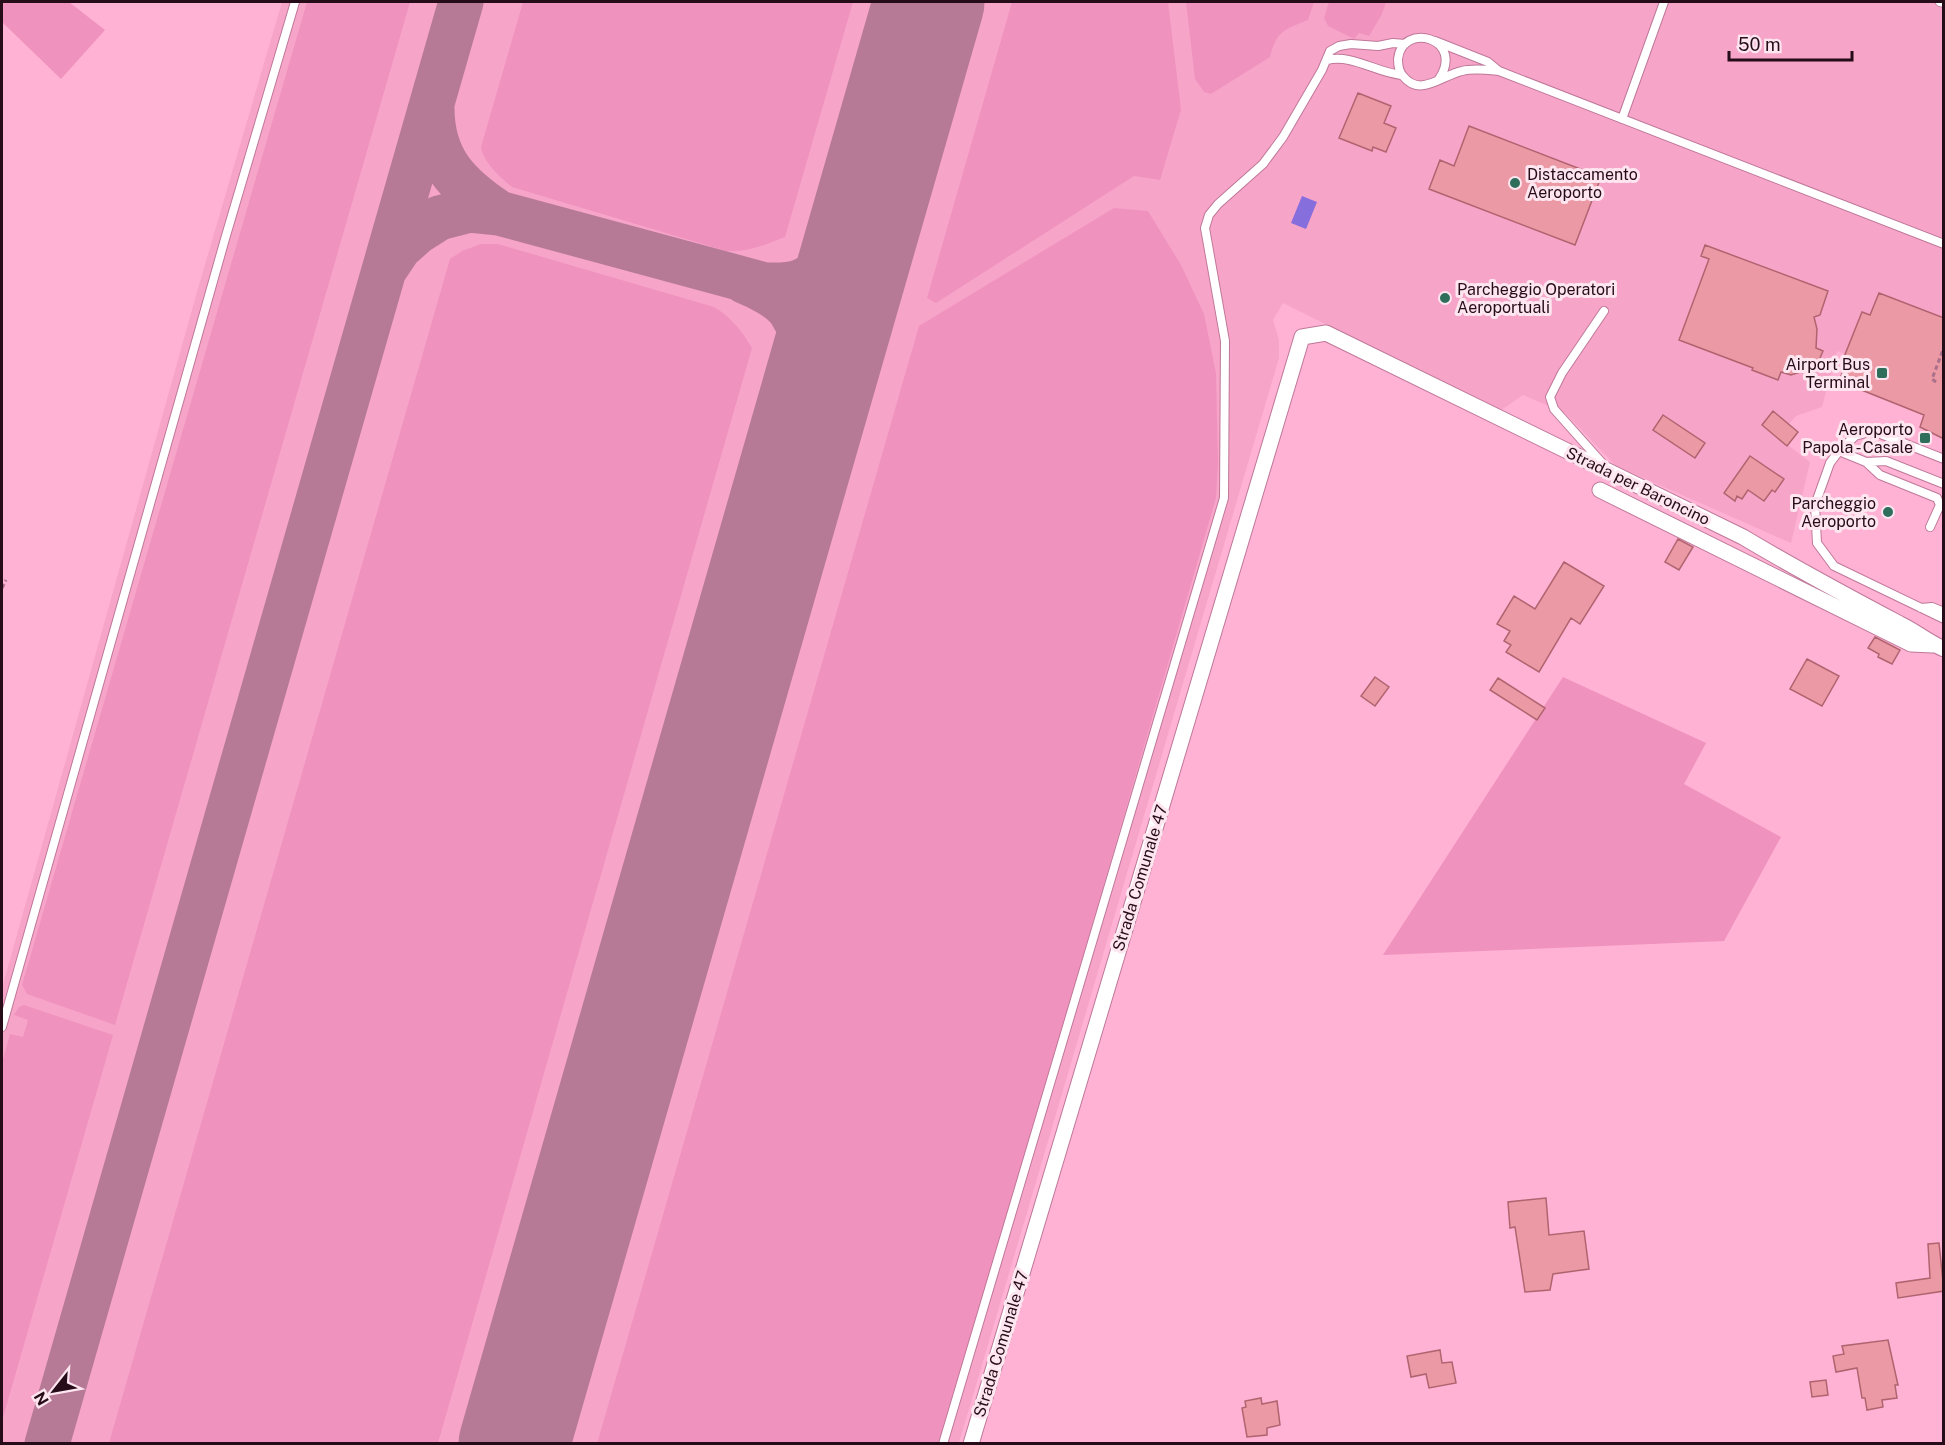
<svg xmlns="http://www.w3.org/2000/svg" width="1945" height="1445" font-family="'Public Sans',sans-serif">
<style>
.built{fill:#f7a4c9}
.green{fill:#f092be}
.water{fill:#866edd}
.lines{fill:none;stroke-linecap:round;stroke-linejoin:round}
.taxiway{stroke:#b67a96;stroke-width:45}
.runway{stroke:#b67a96;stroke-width:111}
.building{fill:#eb99a4;stroke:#b0646f;stroke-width:1.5}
.lane-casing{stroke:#bf7899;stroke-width:10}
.street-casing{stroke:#bf7899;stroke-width:17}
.path{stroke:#ab718b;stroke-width:3;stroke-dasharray:4.5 3;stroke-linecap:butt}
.lane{stroke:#fff;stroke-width:8}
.street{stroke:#fff;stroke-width:15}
.poi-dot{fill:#2f6e5b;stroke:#fee6f0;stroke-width:2}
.labels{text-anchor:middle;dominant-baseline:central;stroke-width:6;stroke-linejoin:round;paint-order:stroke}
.poi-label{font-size:16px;fill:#260b18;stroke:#fee6f0;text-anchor:end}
.street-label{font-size:16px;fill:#260b18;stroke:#fee6f0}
</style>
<rect width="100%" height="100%" fill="#ffb2d4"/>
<path class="built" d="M282,2h1661v434l-23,-9 13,-39 -96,-37 -15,56 -26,9 -7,8 9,8 -10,13 22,17 -19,81 -175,-77 -51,-53 -42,-18 -23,16 -217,-108 -10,17 6,20v18l-320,1085h-957v-455l197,-703z"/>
<path class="green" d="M2,2h67l36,28 -44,49 -59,-57z
M307,2h103l-295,1023 -88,-31 -5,-9z
M523,2h330l-68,235c-20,8 -37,15 -59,14l-214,-64c-12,-10 -29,-25 -31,-40z
M1012,2h156l13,108 -21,70 -26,-4 -198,127 -9,-5z
M1186,2h128l-6,18c-24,10 -31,10 -38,37l-59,37 -7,-2 -9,-13z
M1329,2h57l-4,12 -13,22 -10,-3 -5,6 -26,-13 -4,-8z
M1114,208l34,3 33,54 23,49 12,59 2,90 -2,35 -274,945 -345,1 322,-1118z
M481,244h17l216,63c17,10 28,24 38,41l-314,1095h-329l341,-1184 12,-8z
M1563,677l143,66 -22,41 97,53 -57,104 -341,14z
M24,1005l89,30 -111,386v-358l8,-29 13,3 5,-17 -14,-5 5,-8z"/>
<path class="water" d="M1302,196l15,6 -11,27 -15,-6z"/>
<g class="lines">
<path class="taxiway" d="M432,108c0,52 26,78 67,105l266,72c13,0 25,1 37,-4 35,-16 57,-62 74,-94
M387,266l12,-18 18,-16 22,-14 31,-8 29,3
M744,281c15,6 37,17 46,30 26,39 17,87 13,130
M47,1444l414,-1442"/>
<path class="runway" d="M514,1444l415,-1442"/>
</g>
<path class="building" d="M1358,93l33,13 -7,17 12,5 -10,24 -13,-5 -1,4 -33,-13z
M1469,126l132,51 -26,68 -146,-56 11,-29 14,6z
M1705,245l123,46 -8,24 -6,2 3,12 -1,19 7,3 -6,14 -7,-3 -3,8 -16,5 -10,-3 -3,8 -26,-10 1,-2 -74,-28 30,-81 -8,-3z
M1879,293l65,25v121l-24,-12 4,-12 -85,-34 7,-18 -4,-1 20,-50 8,3z
M1773,411l25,21 -11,14 -25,-21z
M1663,415l42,28 -10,15 -42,-28z
M1750,456l34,23 -9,13 -3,-2 -8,11 -16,-11 -6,9 -5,-3 -2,5 -11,-8z
M1678,539l15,8 -14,23 -14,-8z
M1564,562l40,24 -24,38 -9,-6 -32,54 -33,-20 5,-7 -7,-4 6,-10 -13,-7 17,-28 21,13z
M1875,637l25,13 -8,14 -14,-7 1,-3 -11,-6z
M1807,659l32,17 -17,30 -32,-17z
M1375,677l14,10 -14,19 -14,-10z
M1498,678l47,30 -8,12 -47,-30z
M1546,1198l3,37 35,-4 5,38 -36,5 -3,16 -25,2 -10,-65 -5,1 -2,-26z
M1939,1243l5,48 -46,7 -2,-15 34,-5 -2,-34z
M1888,1340l10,45h-3l2,13 -15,2 1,7 -16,3 -2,-12h-3l-5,-30 -21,4 -3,-16 11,-2 -2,-8z
M1440,1350l2,13 10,-1 4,21 -27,5 -3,-14 -15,3 -4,-21z
M1826,1380l2,15 -16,2 -2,-15z
M1261,1398l1,6 15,-3 3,24 -13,3v7l-20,2 -5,-29 4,-1 -1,-6z"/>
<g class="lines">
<defs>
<path id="lane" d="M1940,2l4,1
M1435,41l53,21 11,9 445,173
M1327,60c25,-6 48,12 74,15
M1439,79c27,-41 -37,-58 -41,-20 0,6 1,13 5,17 17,22 39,-1 59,-5 12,-3 26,-1 37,0
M1622,119l42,-117
M1839,451l27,11 14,13 57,23 3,7 -10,22
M1944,459l-71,-28 -18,5 -16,15 -9,12 -15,42 2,38 17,23 110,53
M1866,462l20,-1 58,23
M1603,464l-49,-55 -4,-12 12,-24 42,-62
M1921,608l11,-1 12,5
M2,1027l223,-788 70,-237
M943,1444l281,-946 1,-157 -20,-113 4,-13 9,-11 45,-40 20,-27 39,-67 8,-19 9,-5 12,-2 27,2 15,-3 12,1"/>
<path id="street" d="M1600,490l311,154 22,1
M971,1444l331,-1107 24,-4 417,204c52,31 104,59 157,87 15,7 28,18 44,25"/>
</defs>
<use href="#lane" class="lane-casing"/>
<use href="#street" class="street-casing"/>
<path class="path" d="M1936,382l-4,-3 12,-32
M2,588l4,-8"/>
<use href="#lane" class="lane"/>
<use href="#street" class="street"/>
</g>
<g class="poi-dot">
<circle cx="1515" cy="183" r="6"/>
<circle cx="1445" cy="298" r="6"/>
<rect x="1876" y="367" width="12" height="12" rx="3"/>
<rect x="1919" y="432" width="12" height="12" rx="3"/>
<circle cx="1888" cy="512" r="6"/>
</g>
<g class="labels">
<g class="poi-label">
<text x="1527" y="174" text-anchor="start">Distaccamento<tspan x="1527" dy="18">Aeroporto</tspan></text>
<text x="1457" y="289" text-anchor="start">Parcheggio Operatori<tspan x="1457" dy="18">Aeroportuali</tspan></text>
<text x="1870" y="364">Airport Bus<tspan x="1870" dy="18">Terminal</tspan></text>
<text x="1913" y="429">Aeroporto<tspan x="1913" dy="18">Papola - Casale</tspan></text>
<text x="1876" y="503">Parcheggio<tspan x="1876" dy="18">Aeroporto</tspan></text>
</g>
<g class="street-label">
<text transform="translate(1638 486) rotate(26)">Strada per Baroncino</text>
<text transform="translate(1140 878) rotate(-73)">Strada Comunale 47</text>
<text transform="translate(1001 1344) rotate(-73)">Strada Comunale 47</text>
</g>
</g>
<rect width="1945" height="1445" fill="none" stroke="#260b18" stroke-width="6"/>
<g transform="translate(54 1391) rotate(239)" stroke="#fee6f0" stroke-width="4.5" paint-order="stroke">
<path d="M0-4.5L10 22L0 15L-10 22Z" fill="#260b18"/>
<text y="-9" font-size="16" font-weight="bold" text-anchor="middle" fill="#260b18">N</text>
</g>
<path d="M1729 51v9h123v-9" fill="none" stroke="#260b18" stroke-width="3"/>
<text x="1738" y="51" font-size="18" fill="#260b18" stroke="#fee6f0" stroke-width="4.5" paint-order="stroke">50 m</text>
</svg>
